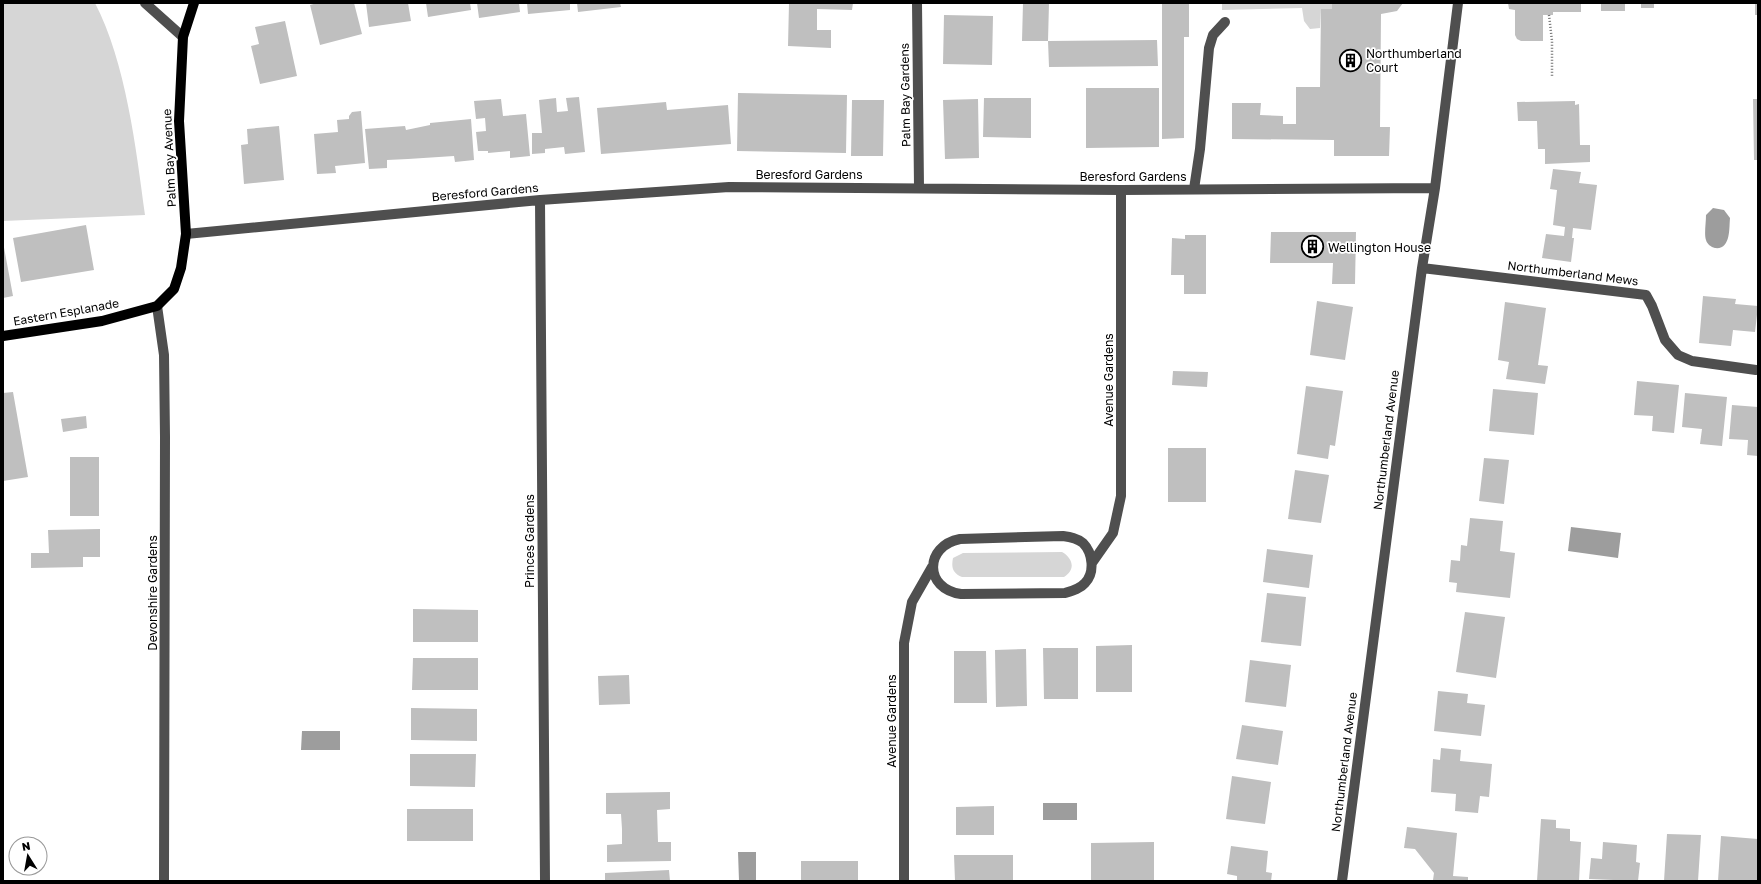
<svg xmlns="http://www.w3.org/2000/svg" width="1761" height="884" font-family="'Golos Text',sans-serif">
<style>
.green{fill:#d6d6d6}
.water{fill:#9d9d9d}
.building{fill:#bfbfbf}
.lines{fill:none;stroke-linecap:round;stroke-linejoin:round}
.path{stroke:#717171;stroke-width:2.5;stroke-dasharray:1 2;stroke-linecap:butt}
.minor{stroke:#4f4f4f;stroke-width:10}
.major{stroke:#000;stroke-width:10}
.labels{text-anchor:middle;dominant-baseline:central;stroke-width:3.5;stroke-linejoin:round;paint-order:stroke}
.poi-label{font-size:12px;fill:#000;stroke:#fff;text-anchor:start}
.street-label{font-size:12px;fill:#000;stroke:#fff}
</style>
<rect width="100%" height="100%" fill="#fff"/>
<path class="green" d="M3,3h92c31,60 41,145 50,212l-142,6z
M1222,3h110v6l-11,1 -1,18 -10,1 -6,-8 -2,-13 -80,2z
M1062,552c11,6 14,18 2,25h-102c-9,-4 -11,-9 -9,-19l10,-5z"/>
<path class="water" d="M1713,208l11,2 6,8c-1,10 1,32 -15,30 -4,-1 -8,-4 -9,-8 -2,-6 0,-17 0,-25z
M1571,527l50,6 -3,25 -50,-7z
M302,731h38v19h-39z
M1043,803h34v17h-34z
M738,852h18v29h-17z"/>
<path class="building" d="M317,3h37l8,31 -42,11 -10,-40z
M366,3h42l3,18 -42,6z
M426,3h44l1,7 -43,7z
M477,3h42l1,9 -41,6z
M527,3h43v7l-42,4z
M577,3h43l1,4 -43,5z
M789,3h64l-1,7 -35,-1v21h14v18l-43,-2z
M1023,3h26l-1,38h-26z
M1162,3h27v34h-5v101l-22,1z
M1332,3h71l-6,8 -16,3 -1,113h10l-1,29h-55v-16l-102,-1v-36h29l-1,12 23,1v8h13v-37h24l1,-78h11z
M1508,3h73v9h-28v3h-10v26h-22l-4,-2 -2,-4v-25l-6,-1z
M1601,3h24v8h-24z
M1641,3h13v5h-13z
M1755,3h3v12h-3z
M944,15l49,1 -1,49 -49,-1z
M285,21l12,55 -37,8 -9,-38 8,-2 -4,-17z
M1157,40l1,26 -109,1 -1,-26z
M1086,88h73v59l-73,1z
M738,93l109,2 -1,58 -109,-2z
M579,97l6,55 -20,2 -1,-7 -19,2v4l-13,1v-21h10l-3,-33 17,-2 1,14 11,-1 -2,-13z
M984,98h47v40l-48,-1z
M501,99l2,17 23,-2 4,42 -20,2v-7l-22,2v-2h-10l-2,-19 10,-1 -1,-13 -9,1 -2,-18z
M978,99l1,59 -34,1 -2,-59z
M1753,99h5v61h-4z
M852,100h32l-1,56h-32z
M1575,101v4l4,-1 1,41h10v17l-45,2v-15h-7l-1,-28h-19l-1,-19z
M666,102l1,8 61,-5 3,39 -130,10 -4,-46z
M361,111l4,52 -30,3 1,7 -19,1 -3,-40 24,-2 -1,-12 12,-1v-3l3,-4z
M471,119l3,41 -19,2 -1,-6 -46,3 -21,1v8l-18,1 -4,-40 40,-3 1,4 24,-5v-2z
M279,126l5,54 -40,4 -3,-39 7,-1 -1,-15z
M1553,169l28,3 -2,11 18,2 -6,45 -18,-2 -1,10h2l-3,24 -29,-4 4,-24 18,2 1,-9 -12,-2 4,-35 -7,-1z
M86,225l8,45 -73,12 -8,-44z
M1271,232h85l-1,52h-23l1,-21h-63z
M1185,235h21v59h-22v-19h-13l1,-37 13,1z
M3,242l10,54 -10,2z
M1703,296l33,3 -1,5 23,2 -3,26 -22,-2 -2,16 -32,-3z
M1317,301l36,6 -8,53 -35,-5z
M1505,302l41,6 -8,57 10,1 -3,18 -39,-5 3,-17 -11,-2z
M1173,371l35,1 -1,15 -35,-2z
M1637,381l42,4 -5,48 -22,-2 1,-15 -19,-1z
M1306,386l37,5 -8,55 -5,-1 -2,14 -31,-5z
M1493,389l45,4 -4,42 -45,-4z
M13,392l15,85 -25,4v-88z
M1685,393l42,4 -5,49 -22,-2 2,-15 -20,-2z
M1732,405l26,2v49l-11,-1 1,-15 -19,-1z
M86,416l1,12 -24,4 -2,-13z
M1168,448h38v54h-38z
M70,457h29v59h-29z
M1484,458l25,2 -5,44 -25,-3z
M1295,470l34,5 -8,48 -33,-4z
M1470,518l33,3 -3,30 15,2 -5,45 -54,-6 1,-9 -8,-1 2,-22 9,1 1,-16 6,1z
M100,529v28h-17v10l-52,1v-15h18l-1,-23z
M1267,549l46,6 -4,33 -46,-6z
M1267,593l39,4 -5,49 -40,-4z
M413,609l65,1v32h-65z
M1465,612l40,5 -9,61 -40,-6z
M1132,645v47h-36v-46z
M1043,648h35v51h-34z
M1026,649l1,57 -31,1 -1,-57z
M954,651h32l1,52h-33z
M413,658h65v32h-66z
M1250,660l41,5 -5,42 -41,-5z
M629,675l1,29 -31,1 -1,-29z
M1438,691l30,3 -1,9 18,2 -4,31 -47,-5z
M411,708l66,1v32l-66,-1z
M1242,725l41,6 -5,34 -42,-6z
M1441,748l20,2 -1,11 32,3 -3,33 -9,-1 -2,17 -23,-2 1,-17 -25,-2 2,-33 7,1z
M410,754h66l-1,33 -65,-1z
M1232,776l39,6 -6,42 -39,-5z
M670,792v17l-13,1 1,32h13v19l-64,1v-17l15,-1v-15l-1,-15h-15v-21z
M994,806v29h-38v-28z
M407,809h66v32h-66z
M1541,819l15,1v8l14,1v12l11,1 -2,39h-42z
M1407,827l50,6 -4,43 15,1v4l-35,-1 1,-7 -19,-24 -11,-1z
M1667,834l34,1 -3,46h-34z
M1721,836l37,3v42h-40z
M1154,842v39h-63v-38z
M1603,842l34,3 -1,17 4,1 -2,18 -49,-2 2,-21 11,1z
M1231,846l37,5 -2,21 6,1 -1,8h-34v-5l-10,-2z
M954,855h59v26h-58z
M801,861h57v20h-57z
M669,870l1,11h-65v-8z"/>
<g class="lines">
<path class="path" d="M1549,15l3,26v36"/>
<path class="minor" d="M145,3l38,34
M917,3l2,184
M1194,189l6,-40 9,-101 4,-13 12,-13
M540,200l5,681
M186,234l354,-34 189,-13 392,3 314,-2
M1422,268l224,27 6,11 13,34 13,15 14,6 64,9
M157,306l7,49 1,82 -1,444
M1063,536c7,1 14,2 20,7 10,10 12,30 2,40 -5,6 -13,8 -20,10l-104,1c-37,-5 -37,-48 -1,-55z
M1092,563l21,-30 8,-37v-306
M904,881v-238l8,-41 20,-35
M1342,881l80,-613 13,-80 23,-185"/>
<path class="major" d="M3,336l99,-15 55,-15 17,-17 7,-21 5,-34 -7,-113 4,-84 11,-34"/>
</g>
<defs>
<symbol id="building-ring" viewBox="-11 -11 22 22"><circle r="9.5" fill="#fff" stroke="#000" stroke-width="1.5"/><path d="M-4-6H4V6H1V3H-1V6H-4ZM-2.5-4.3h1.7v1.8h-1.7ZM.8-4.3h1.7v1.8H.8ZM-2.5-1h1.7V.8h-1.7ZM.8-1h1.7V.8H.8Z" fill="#000"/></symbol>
</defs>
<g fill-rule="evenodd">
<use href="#building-ring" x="1338" y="48" width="25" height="25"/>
<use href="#building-ring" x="1300" y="234" width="25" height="25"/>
</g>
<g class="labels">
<g class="poi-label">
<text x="1366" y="53">Northumberland<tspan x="1366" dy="14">Court</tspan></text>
<text x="1328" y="247">Wellington House</text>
</g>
<g class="street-label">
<text transform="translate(905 95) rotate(-91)">Palm Bay Gardens</text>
<text transform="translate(169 158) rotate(-93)">Palm Bay Avenue</text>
<text x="809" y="174">Beresford Gardens</text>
<text x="1133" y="176">Beresford Gardens</text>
<text transform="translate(485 192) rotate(-5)">Beresford Gardens</text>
<text transform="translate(1573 273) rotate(7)">Northumberland Mews</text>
<text transform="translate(66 312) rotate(-10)">Eastern Esplanade</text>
<text transform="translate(1108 380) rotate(-90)">Avenue Gardens</text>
<text transform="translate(1386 440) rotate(-83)">Northumberland Avenue</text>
<text transform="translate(529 541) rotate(-90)">Princes Gardens</text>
<text transform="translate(152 593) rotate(-90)">Devonshire Gardens</text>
<text transform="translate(891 721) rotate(-90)">Avenue Gardens</text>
<text transform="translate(1344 762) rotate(-83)">Northumberland Avenue</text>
</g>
</g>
<rect width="1761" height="884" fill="none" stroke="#000000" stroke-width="8"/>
<g transform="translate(28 856) rotate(349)"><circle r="19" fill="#ffffff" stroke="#999999"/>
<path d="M0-3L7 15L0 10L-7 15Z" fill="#000000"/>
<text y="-6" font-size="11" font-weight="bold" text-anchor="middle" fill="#000000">N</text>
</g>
</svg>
